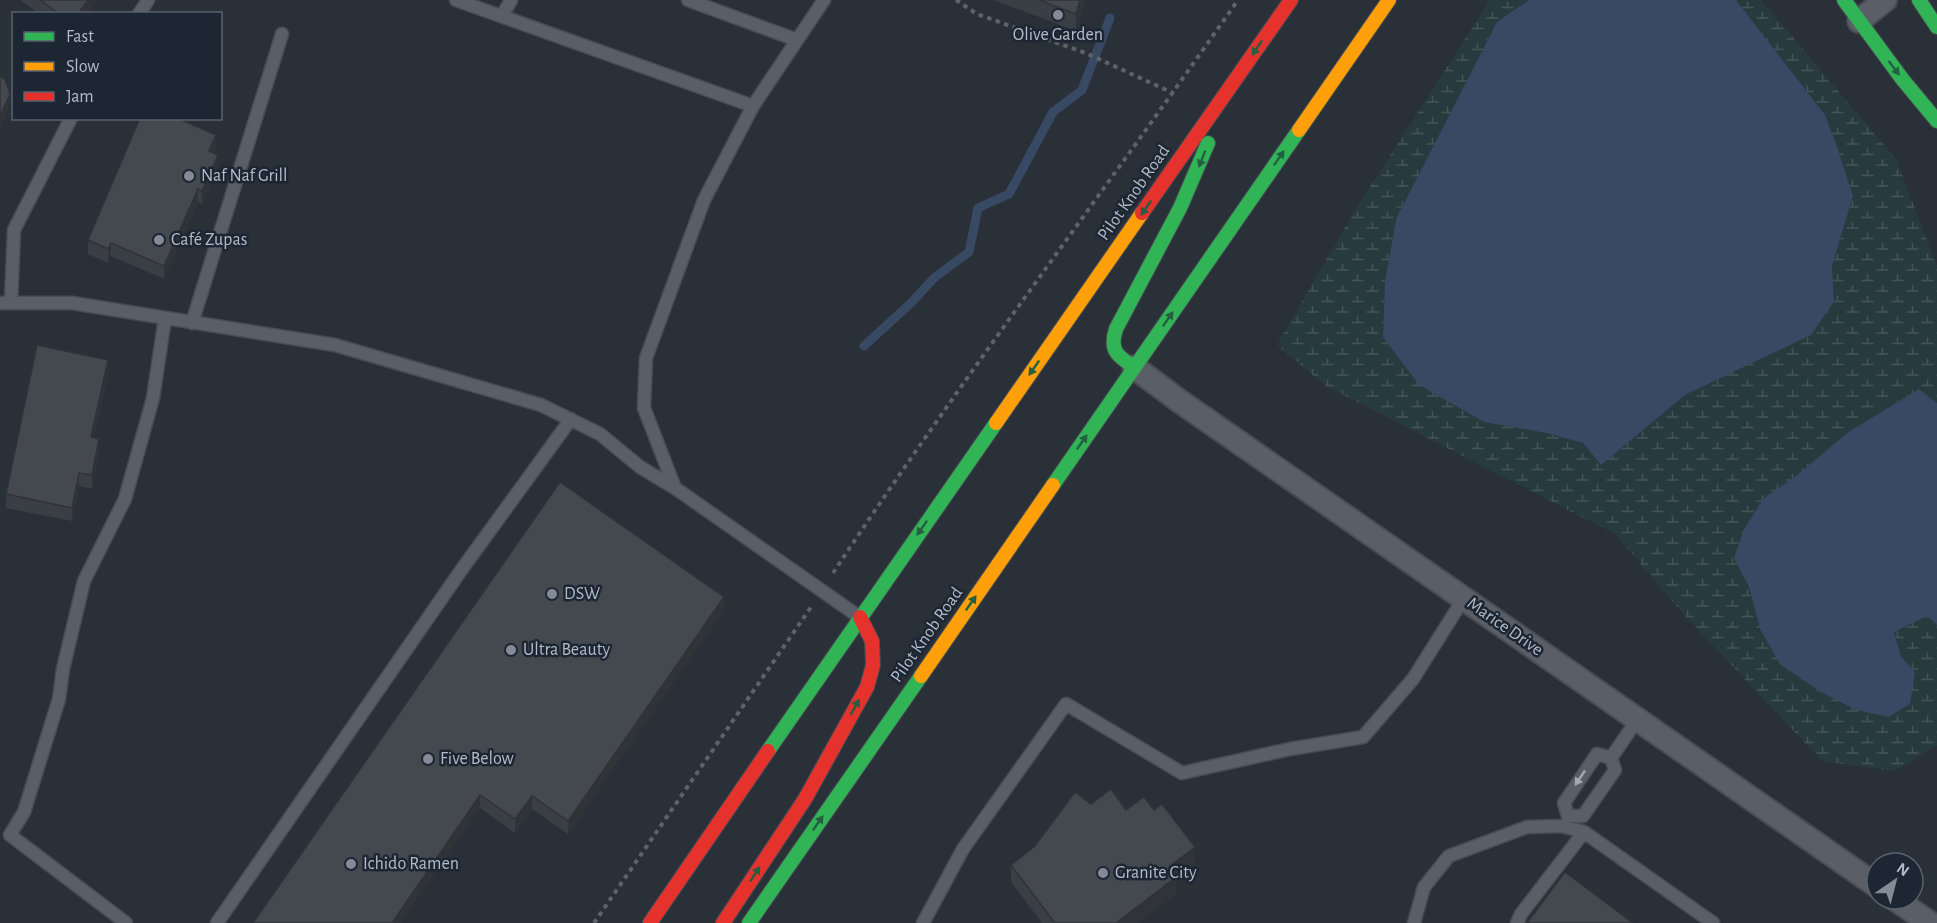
<svg xmlns="http://www.w3.org/2000/svg" width="1937" height="923" font-family="'Alegreya Sans',sans-serif">
<style>
.wetland{fill:url(#wetland-marsh)}
.water{fill:#384963}
.lines{fill:none;stroke-linecap:round;stroke-linejoin:round}
.stream{stroke:#384963;stroke-width:9}
.lane-casing{stroke:#484c53;stroke-width:15}
.street-casing{stroke:#484c53;stroke-width:26}
.fast-casing{stroke:#484c53;stroke-width:16}
.slow-casing{stroke:#484c53;stroke-width:16}
.jam-casing{stroke:#484c53;stroke-width:16}
.path{stroke:#5d636a;stroke-width:4;stroke-dasharray:4.5 4.5;stroke-linecap:butt}
.lane{stroke:#5a5e66;stroke-width:12}
.street{stroke:#5a5e66;stroke-width:22}
.fast{stroke:#30b455;stroke-width:14}
.slow{stroke:#ff9f0a;stroke-width:14}
.jam{stroke:#e5322d;stroke-width:14}
.wall{fill:#3a3f45}
.shaded-wall{fill:#303338}
.building{fill:#444950;stroke:#303338;stroke-width:1.5}
.oneway{fill:#255f41}
.oneway2{fill:#a2a9b5}
.poi-dot{fill:#848b96;stroke:#1d2633;stroke-width:2}
.labels{text-anchor:middle;dominant-baseline:central;stroke-width:5;stroke-linejoin:round;paint-order:stroke}
.poi-label{font-size:18px;fill:#b4bcc9;stroke:#1d2633;text-anchor:start}
.street-label{font-size:18px;fill:#b4bcc9;stroke:#1d2633}
</style>
<defs>
<pattern id="wetland-marsh" width="20" height="14" patternUnits="userSpaceOnUse" patternTransform="scale(1.5)"><rect width="20" height="14" fill="#273a3e"/><path d="M1 5h8M5 5V1M11 12h8M15 12V8" fill="none" stroke="#445559"/></pattern>
</defs>
<rect width="100%" height="100%" fill="#2a3038"/>
<path class="wetland" d="M1490,0h39l-32,22 -101,197 -11,63 -2,55 163,96 37,10 18,21 84,-69 126,-60 23,-33 -2,-36 21,-70 -28,-81 -89,-115h25l135,159 41,107v137l-18,-14 -72,44 -50,42 -34,24 -28,59 14,29 11,42 155,43 -14,-15 -7,-25 33,-16 10,9v120l-42,26 -73,-10 -136,-144 -71,-83 -289,-148 -49,-41 77,-133z"/>
<path class="water" d="M1529,0h207l89,115 10,26 18,55 -21,70 2,36 -23,33 -126,60 -84,70 -18,-22 -37,-10 -62,-11 -65,-37 -36,-48 2,-55 11,-63 101,-197z
M1919,389l18,14v222l-10,-9 -33,16 7,25 14,15 -5,32 -21,13 -33,-7 -37,-19 -39,-27 -20,-35 -11,-42 -15,-29 10,-29 19,-30 34,-24 50,-42z"/>
<g class="lines">
<path class="stream" d="M864,346l47,-43 23,-25 35,-26 9,-44 31,-14 44,-82 29,-22 28,-72"/>
<defs>
<path id="lane" d="M456,0l297,106 71,-106
M688,0l109,40
M139,14l9,-14
M502,16l9,-16
M0,303h72l263,42 206,60 59,29 40,33 35,21 183,128
M11,303l3,-73 57,-112
M192,323l90,-289
M675,488l-31,-80 2,-50 58,-158 49,-94
M1611,758l26,-38
M1568,816l-4,-13 33,-49 14,4
M1568,816h15l32,-46 -4,-12
M126,923l-116,-88 14,-23 35,-113 4,-30 21,-88 41,-82 28,-101 12,-80
M217,923l245,-354 109,-150
M923,923l40,-74 103,-145 116,69 108,-24 73,-12 50,-58 51,-81
M1414,923l10,-36 25,-31 78,-29 35,-1 22,6 129,91
M1517,923l4,-9 63,-82"/>
<path id="street" d="M1859,21l26,-21
M1134,367l44,33 699,486
M1895,899l35,24"/>
<path id="fast" d="M1844,0l59,80 34,41
M1919,0l18,27
M1134,367c-17,-11 -25,-17 -18,-38l64,-121 28,-65
M1053,485l246,-355
M768,751l228,-328
M749,923l172,-247"/>
<path id="slow" d="M1299,130l90,-130
M996,423l146,-210
M921,676l132,-191"/>
<path id="jam" d="M1142,213l149,-213
M650,923l118,-172
M723,923l82,-124 62,-112 6,-22 -1,-24 -12,-24"/>
</defs>
<use href="#lane" class="lane-casing"/>
<use href="#street" class="street-casing"/>
<use href="#fast" class="fast-casing"/>
<use href="#slow" class="slow-casing"/>
<use href="#jam" class="jam-casing"/>
<path class="path" d="M956,0l21,14 111,40 85,39
M833,573c129,-195 271,-381 405,-573
M594,923l217,-316"/>
<use href="#lane" class="lane"/>
<use href="#street" class="street"/>
<use href="#fast" class="fast"/>
<use href="#slow" class="slow"/>
<use href="#jam" class="jam"/>
</g>
<path class="wall" d="M20,0h77l-9,14h-48z
M994,0h91l-9,31z
M216,148l-2,5 4,16 -16,35 -4,-2 -34,77 -53,-23 -3,7 -20,-9v-14z
M108,374l-14,64 5,15 -7,36 -13,-3 -7,35 -66,-13v-14z
M724,610l-156,224 -36,-25 -17,24 -35,-25 -227,115z
M1091,804l35,6 69,54 -19,14v16l-38,29h-96l-31,-41v-17z"/>
<path class="shaded-wall" d="M88,0h9l-9,14h-10z
M1080,0h5l-9,31v-17z
M10,94v13l-10,22v-13z
M216,135v13l-7,17v-14z
M218,155v14l-16,35v-13z
M198,189v13l-34,77v-13z
M111,243v13l-3,7v-14z
M108,360v14l-17,77v-14z
M99,439v14l-7,36v-14z
M79,473v13l-7,35v-13z
M724,597v13l-156,224v-13z
M480,795v13l-79,115h-9z
M532,796v13l-17,24v-14z
M1195,847v17l-19,14v16l-38,29h-22l53,-56z"/>
<path class="building" d="M40,0h48l-10,14h-7l-1,-2 -1,2h-9z
M1039,0h41l-4,14z
M0,77l5,2 5,15 -10,22z
M140,118h37l39,17 -7,16 9,4 -16,36 -4,-2 -34,77 -53,-23 -3,6 -20,-9z
M37,345l71,15 -17,77 8,2 -7,36 -13,-2 -7,35 -66,-14z
M560,482l164,115 -156,224 -36,-25 -17,23 -35,-24 -88,128h-139z
M1111,789l15,21 18,-13 10,13 8,-6 33,43 -26,20 7,10 -60,46h-61l-44,-58 24,-19 40,-54 16,12z
M1565,872l68,51h-106z"/>
<defs><path id="oneway-solid" d="M-6-.8H1V-3.2L6.5 0L1 3.2V.8H-6Z" transform="scale(1.5)"/></defs>
<g class="oneway">
<use href="#oneway-solid" transform="translate(1257 48) rotate(124)"/>
<use href="#oneway-solid" transform="translate(1894 68) rotate(53)"/>
<use href="#oneway-solid" transform="translate(1279 158) rotate(-55)"/>
<use href="#oneway-solid" transform="translate(1202 159) rotate(112)"/>
<use href="#oneway-solid" transform="translate(1146 208) rotate(125)"/>
<use href="#oneway-solid" transform="translate(1168 319) rotate(-55)"/>
<use href="#oneway-solid" transform="translate(1034 368) rotate(125)"/>
<use href="#oneway-solid" transform="translate(1082 442) rotate(-55)"/>
<use href="#oneway-solid" transform="translate(922 528) rotate(125)"/>
<use href="#oneway-solid" transform="translate(971 603) rotate(-55)"/>
<use href="#oneway-solid" transform="translate(855 707) rotate(-61)"/>
<use href="#oneway-solid" transform="translate(818 823) rotate(-55)"/>
<use href="#oneway-solid" transform="translate(755 874) rotate(-57)"/>
</g>
<use class="oneway2" href="#oneway-solid" transform="translate(1580 778) rotate(124)"/>
<g class="poi-dot">
<circle cx="1058" cy="15" r="6"/>
<circle cx="189" cy="176" r="6"/>
<circle cx="159" cy="240" r="6"/>
<circle cx="552" cy="594" r="6"/>
<circle cx="511" cy="650" r="6"/>
<circle cx="428" cy="759" r="6"/>
<circle cx="351" cy="864" r="6"/>
<circle cx="1103" cy="873" r="6"/>
</g>
<g class="labels">
<g class="poi-label">
<text x="1058" y="35" text-anchor="middle">Olive Garden</text>
<text x="201" y="176">Naf Naf Grill</text>
<text x="171" y="240">Café Zupas</text>
<text x="564" y="594">DSW</text>
<text x="523" y="650">Ultra Beauty</text>
<text x="440" y="759">Five Below</text>
<text x="363" y="864">Ichido Ramen</text>
<text x="1115" y="873">Granite City</text>
</g>
<g class="street-label">
<text transform="translate(1134 193) rotate(-55)">Pilot Knob Road</text>
<text transform="translate(1505 627) rotate(35)">Marice Drive</text>
<text transform="translate(927 635) rotate(-55)">Pilot Knob Road</text>
</g>
</g>
<rect x="12" y="12" width="210" height="108" fill="#1d2633" stroke="#59626f" stroke-width="1.5"/>
<rect x="24" y="32" width="30" height="9" fill="#30b455" stroke="#59626f" stroke-width="1.5"/>
<text x="66" y="42" font-size="18" fill="#b4bcc9">Fast</text>
<rect x="24" y="62" width="30" height="9" fill="#ff9f0a" stroke="#59626f" stroke-width="1.5"/>
<text x="66" y="72" font-size="18" fill="#b4bcc9">Slow</text>
<rect x="24" y="92" width="30" height="9" fill="#e5322d" stroke="#59626f" stroke-width="1.5"/>
<text x="66" y="102" font-size="18" fill="#b4bcc9">Jam</text>
<g transform="translate(1895 881) rotate(35)"><circle r="28" fill="#1d2633" stroke="#59626f" stroke-width="1.5"/>
<path d="M0-4.5L10 22L0 15L-10 22Z" fill="#848b96"/>
<text y="-9" font-size="16" font-weight="bold" text-anchor="middle" fill="#b4bcc9">N</text>
</g>
</svg>
